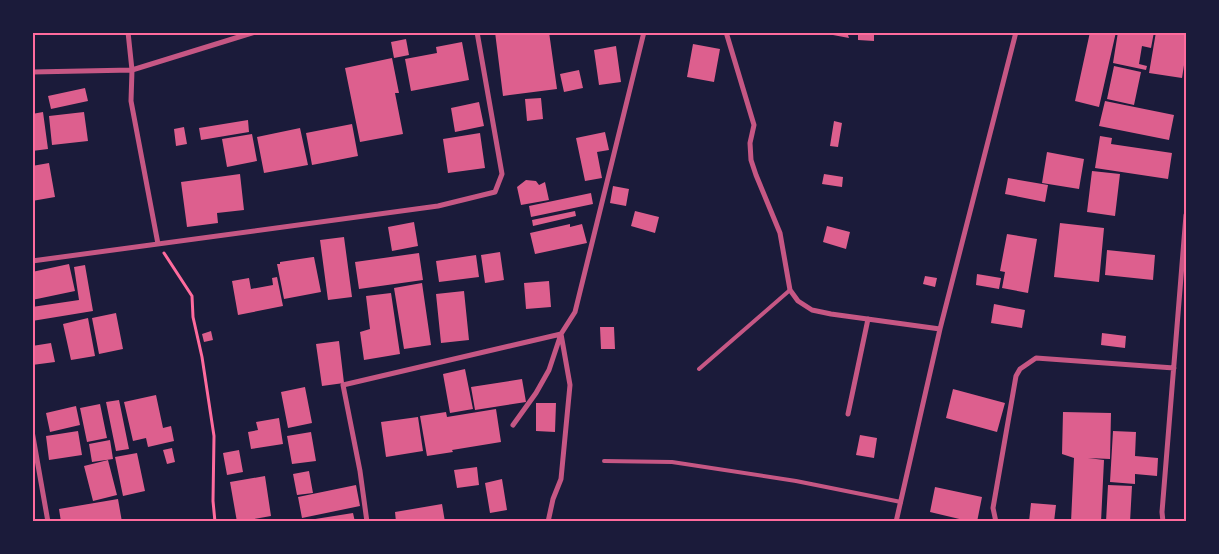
<svg xmlns="http://www.w3.org/2000/svg" width="1219" height="554" font-family="'Exo 2',sans-serif">
<style>
.building{fill:#dd5f8e}
.lines{fill:none;stroke-linecap:round;stroke-linejoin:round}
.path{stroke:#ff6b9d;stroke-width:3}
.service{stroke:#c65784;stroke-width:4}
.minor{stroke:#c65784;stroke-width:5}
.neatline{fill:none;stroke:#ff6b9d;stroke-width:2}
</style>
<rect width="100%" height="100%" fill="#1b1b3a"/>
<path class="building" d="M495,32h54l8,57 -54,7z
M833,32h14l2,6 -16,-3z
M858,32h16v9l-16,-1z
M1090,32h26l-17,75 -24,-6z
M1118,32h36l-3,16 -9,-2 -3,18 8,2 -1,4 -33,-7z
M1156,32h30v20l-4,26 -33,-5z
M406,39l3,16 -15,3 -3,-16z
M462,42l7,38 -58,11 -6,-32 32,-6 -1,-6z
M693,44l27,5 -6,33 -27,-5z
M616,46l5,36 -22,3 -5,-35z
M392,58l7,35h-4l8,41 -43,8 -15,-74z
M1114,66l27,6 -7,33 -27,-6z
M579,70l4,18 -19,4 -4,-18z
M85,88l3,13 -37,8 -3,-13z
M541,98l2,21 -16,2 -2,-22z
M1105,101l69,14 -5,25 -70,-14z
M479,102l5,24 -29,6 -4,-24z
M43,112l5,37 -16,2v-37z
M84,112l4,29 -36,4 -3,-29z
M248,120l1,12 -48,8 -2,-12z
M834,121l8,2 -4,24 -8,-1z
M352,124l6,32 -46,9 -6,-32z
M184,127l3,17 -11,2 -2,-17z
M300,128l8,37 -44,8 -7,-36z
M605,132l4,18 -12,2 5,26 -17,3 -9,-43z
M480,133l5,35 -37,5 -5,-34z
M252,134l5,27 -30,6 -5,-28z
M1100,136l12,2 -1,6 61,9 -4,26 -73,-11z
M1047,152l37,7 -5,30 -37,-6z
M49,163l6,34 -23,4v-35z
M1092,171l28,3 -5,42 -28,-4z
M240,174l4,36 -27,3 1,10 -31,4 -6,-45z
M824,174l19,3 -1,10 -20,-3z
M1008,178l40,7 -3,17 -40,-8z
M526,180l10,1 3,4 6,-3 4,18 -28,5 -4,-18z
M613,186l16,3 -3,17 -16,-3z
M591,193l2,11 -62,13 -2,-11z
M575,211l1,5 -43,10 -1,-6z
M635,211l24,6 -4,16 -24,-7z
M414,222l4,24 -26,5 -4,-24z
M1060,223l44,5 -5,54 -45,-5z
M570,224v3l12,-3 5,19 -52,11 -5,-21z
M827,226l23,6 -4,17 -23,-7z
M1007,234l30,5 -9,54 -26,-5 3,-16 -5,-1z
M344,237l8,60 -24,3 -8,-60z
M1107,250l48,5 -2,25 -48,-5z
M500,252l4,28 -19,3 -4,-28z
M419,253l4,27 -64,9 -4,-27z
M476,255l3,22 -40,5 -3,-21z
M313,257h1l7,35 -37,7 -7,-35h3v-2z
M69,264l6,27 -43,9v-28z
M85,265l8,46 -61,10v-14l47,-7 -5,-33z
M977,274l24,4 -2,11 -23,-4z
M925,276l12,2 -2,9 -12,-3z
M277,277l6,29 -45,9 -6,-34 17,-3 2,11 22,-4 -1,-7z
M549,281l2,26 -25,2 -2,-26z
M422,283l9,62 -27,4 -10,-61z
M464,291l5,49 -28,3 -5,-49z
M391,293l9,61 -36,6 -4,-28 10,-3 -4,-33z
M994,304l31,6 -3,18 -31,-5z
M116,313l7,36 -24,5 -7,-36z
M88,318l7,38 -24,4 -8,-36z
M600,327h14l1,22h-14z
M211,331l2,9 -9,2 -2,-8z
M1102,333l24,3 -1,12 -24,-3z
M339,341l5,42 -22,3 -6,-42z
M51,343l4,19 -23,3v-19z
M465,369l8,40 -23,4 -7,-39z
M522,379l4,23 -51,8 -4,-23z
M305,387l7,36 -24,5 -7,-36z
M953,389l52,14 -8,29 -51,-14z
M156,395l7,33 8,-2 3,15 -26,6 -2,-9 -13,3 -9,-39z
M119,400l10,49 -13,2 -10,-49z
M536,403h20l-1,29 -19,-1z
M100,404l7,34 -20,4 -7,-34z
M76,406l4,19 -30,7 -4,-19z
M496,409l5,33 -49,8 1,2 -26,4 -7,-40 26,-4 1,5z
M1063,412l48,1 -1,46 -22,-1 16,2 -3,62h-30l3,-64 -12,-4z
M418,417l5,34 -37,6 -5,-35z
M279,418l4,26 -32,5 -3,-17 10,-2 -2,-8z
M78,431l4,24 -33,5 -3,-24z
M1113,431l23,1 -1,24 23,2 -1,18 -22,-2v10l-25,-2z
M311,432l5,29 -24,3 -5,-28z
M860,435l17,3 -3,20 -18,-3z
M110,440l3,19 -21,3 -3,-18z
M172,448l3,14 -8,2 -4,-14z
M239,450l4,22 -16,3 -4,-22z
M137,453l8,38 -22,5 -8,-39z
M108,460l9,35 -24,6 -9,-35z
M477,467l2,18 -22,3 -3,-18z
M309,471l4,22 -16,2 -4,-21z
M265,476l6,40 -34,6 -7,-40z
M502,479l5,31 -17,3 -5,-30z
M356,485l4,21 -58,12 -4,-21z
M1108,485l24,1 -2,36h-24z
M935,487l47,10 -5,25h-5l-42,-10z
M118,499l4,23h-61l-2,-13z
M1031,503l25,2 -2,17h-25z
M442,504l3,18h-49l-1,-10z
M353,513l2,9h-46v-2z"/>
<g class="lines">
<path class="path" d="M164,253l28,43 1,21 9,40 12,79 -1,65 2,21"/>
<path class="service" d="M699,369l91,-79
M604,461l68,1 124,19 105,21"/>
<path class="minor" d="M128,32l4,38 -1,31 27,143
M726,32l28,93 -4,18 1,17 5,15 24,58 10,57 8,11 14,9 19,4 109,15
M32,72l100,-2 123,-38
M32,261l406,-55 57,-14 7,-18 -25,-142
M848,414l20,-95
M513,425l23,-32 13,-23 12,-36 14,-22 69,-280
M32,431l16,91
M367,522l-7,-51 -17,-86 218,-51
M548,522l5,-23 8,-20 9,-94 -9,-51
M896,522l44,-193 76,-297
M996,522l-3,-14 23,-132 4,-7 16,-11 138,10
M1163,522l-1,-10 24,-297"/>
</g>
<rect width="1219" height="554" fill="none" stroke="#1b1b3a" stroke-width="68"/>
<rect x="34" y="34" width="1151" height="486" class="neatline"/>
</svg>
